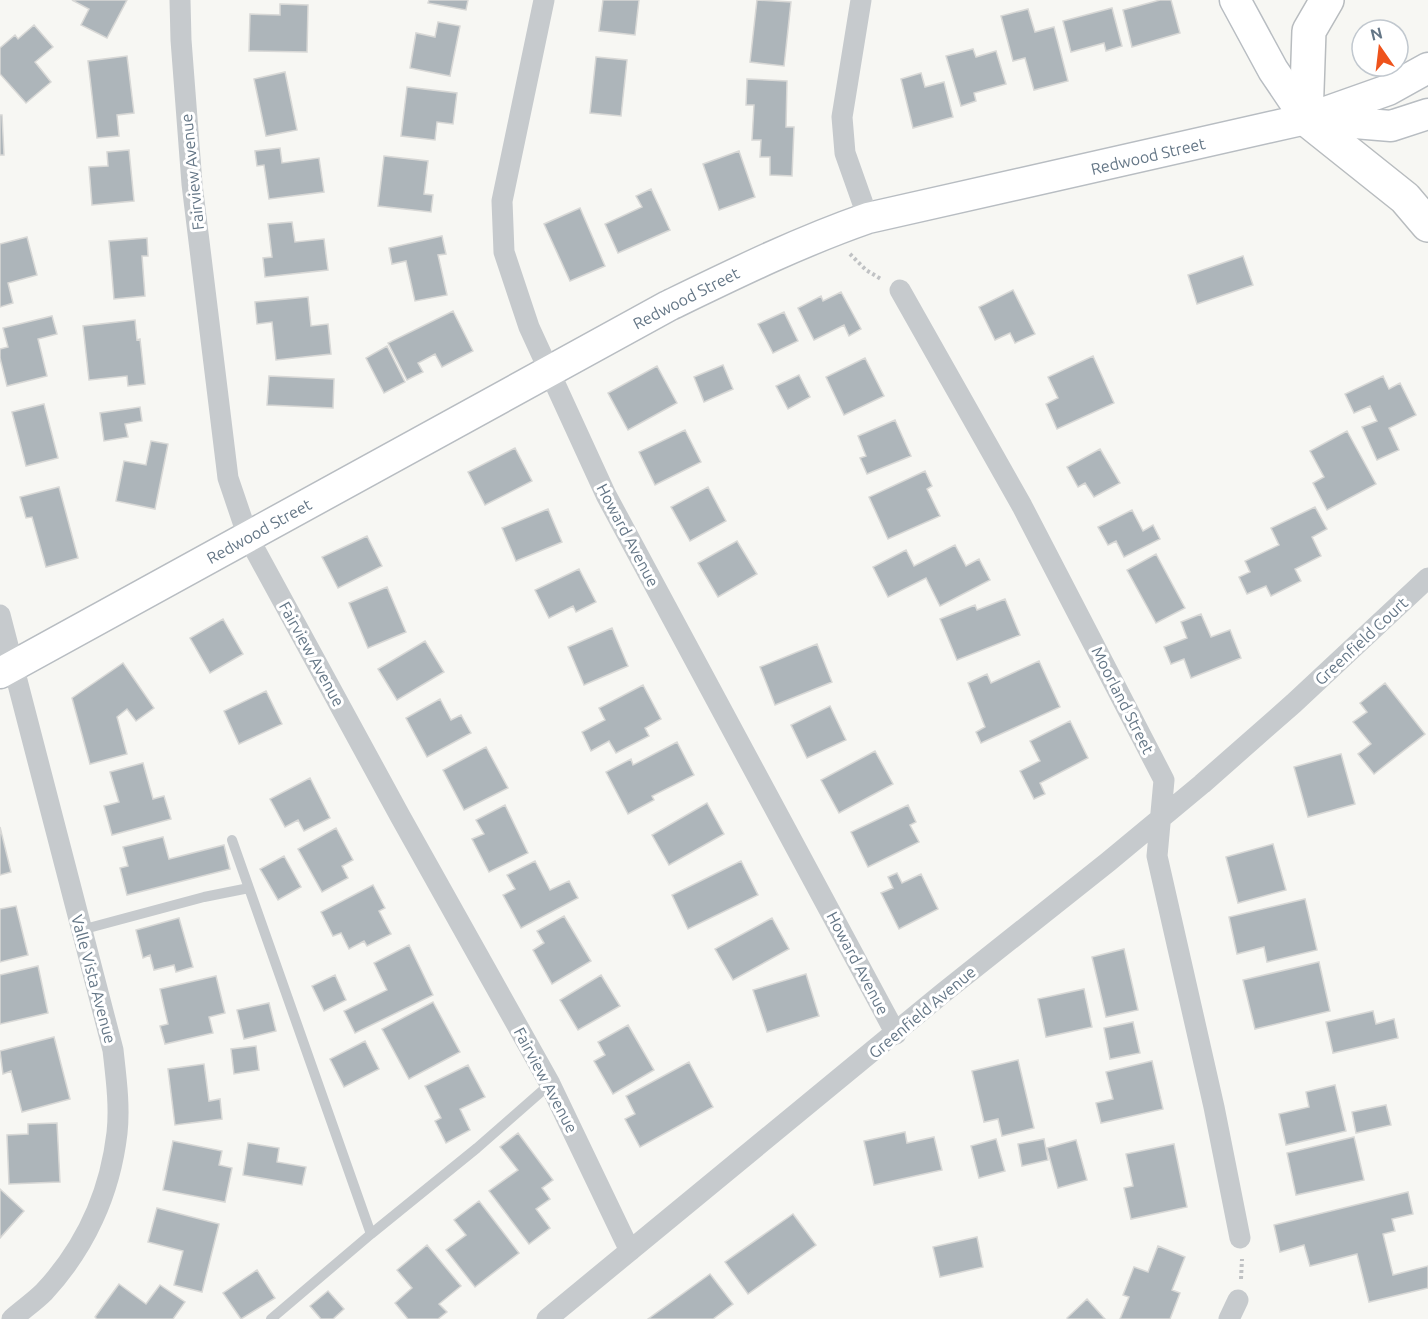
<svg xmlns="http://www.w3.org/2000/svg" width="1428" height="1319" font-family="Ubuntu,sans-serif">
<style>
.building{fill:#adb5ba;stroke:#d8d8d6;stroke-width:1.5}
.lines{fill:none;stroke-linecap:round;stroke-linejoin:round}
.secondary-casing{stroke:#b8bdc2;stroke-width:33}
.motorway-casing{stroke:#b8bcbf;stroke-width:36}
.path{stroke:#c0c2c4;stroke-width:4;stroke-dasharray:3 3;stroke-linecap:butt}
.service{stroke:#c6cacd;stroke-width:10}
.minor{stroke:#c6cacd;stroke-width:21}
.secondary{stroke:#fff;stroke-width:30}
.motorway{stroke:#fff;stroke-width:33}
.labels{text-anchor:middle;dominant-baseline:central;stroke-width:6;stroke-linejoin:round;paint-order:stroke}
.street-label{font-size:16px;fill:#647686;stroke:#fff}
</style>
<rect width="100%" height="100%" fill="#f7f7f3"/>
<path class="building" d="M72,0h55l-20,38 -26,-13 8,-16z
M429,0h39l-2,10 -38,-7z
M603,0h36l-4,35 -36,-4z
M757,0l34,2 -7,64 -34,-4z
M1160,0h11l9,33 -48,14 -9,-37z
M280,4l28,1 -1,47 -58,-1 1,-37 30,1z
M1112,8l10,38 -16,5 -2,-8 -33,9 -8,-31z
M1028,9l7,23 19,-5 14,54 -34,9 -9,-32 -12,3 -12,-45z
M438,22l22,4 -10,50 -40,-8 6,-35 19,4z
M34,25l19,22 -18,15 16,20 -25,21 -26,-29v-26l15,-13 3,4z
M973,49l3,8 20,-6 10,33 -32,9 2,8 -15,5 -15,-50z
M127,56l7,57 -17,2 2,21 -22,2 -9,-77z
M596,57l31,3 -6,56 -31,-3z
M285,72l12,58 -31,6 -12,-57z
M921,73l4,14 19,-5 9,35 -40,11 -12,-49z
M747,79l40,2 -1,46h8l-2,49 -22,-1v-18h-10l1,-17h-9l2,-35h-8z
M407,87l50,6 -4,31 -16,-2 -2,18 -34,-4z
M0,115h2l2,40h-4z
M280,148l2,15 37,-5 5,34 -55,7 -5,-34 -7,1 -2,-15z
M129,150l5,51 -42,4 -3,-38 19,-1 -1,-14z
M739,151l16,46 -36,13 -16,-46z
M384,156l44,5 -4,33 9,1 -2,17 -53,-6z
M651,189l19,41 -52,23 -13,-29 37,-17 -6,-11z
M580,208l25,58 -35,15 -26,-57z
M292,222l3,20 29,-3 4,31 -63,7 -2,-19 9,-1 -4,-33z
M442,236l4,18 -8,1 9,40 -32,6 -9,-40 -14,3 -3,-16z
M27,237l10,38 -29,8 5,20 -13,4v-63z
M147,238l1,18h-6l3,40 -31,3 -5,-58z
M1243,256l10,29 -56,19 -9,-29z
M1013,290l22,44 -20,9 -5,-10 -15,7 -16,-33z
M841,292l20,37 -12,7 -5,-11 -30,15 -16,-32 23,-12 2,5z
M308,297l3,29 17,-2 3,30 -55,6 -4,-38 -15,2 -2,-22z
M453,311l20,40 -31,16 -7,-13 -17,9 5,9 -16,8 -19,-37z
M784,312l14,29 -25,12 -15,-29z
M52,316l5,18 -19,5 9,37 -40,10 -7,-28v-9l8,-2 -5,-19z
M135,320l2,20 3,-1 5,45 -17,2 -1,-10 -38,4 -6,-54z
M387,346l18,36 -21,11 -18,-35z
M1093,356l21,47 -57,26 -11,-25 12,-6 -10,-21z
M865,358l19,38 -40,19 -18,-38z
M723,365l10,24 -29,13 -10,-25z
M657,366l20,37 -49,27 -20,-37z
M799,375l11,22 -22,12 -12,-23z
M269,376l65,3 -1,29 -66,-3z
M1383,376l6,13 11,-6 16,32 -27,13 10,22 -22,10 -15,-33 15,-6 -7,-15 -16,7 -9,-19z
M44,404l14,54 -32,8 -14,-54z
M140,407l2,14 -17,3 3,13 -24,4 -4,-28z
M895,420l16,36 -44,18 -7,-16 6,-2 -8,-20z
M685,430l16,32 -46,23 -16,-33z
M1347,431l29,53 -49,26 -14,-27 11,-6 -14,-26z
M151,441l17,3 -13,65 -39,-8 8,-40 22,4z
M515,448l17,33 -47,24 -17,-33z
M1100,449l20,34 -26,14 -9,-14 -7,4 -11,-20z
M925,471l7,15 -5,3 13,27 -52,23 -19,-42z
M59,487l19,71 -32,9 -14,-50 -6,1 -6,-21z
M708,487l18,34 -36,20 -19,-34z
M1315,507l12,22 -15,8 9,19 -26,13 6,12 -30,15 -5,-10 -19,8 -8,-17 11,-5 -5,-11 34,-16 -8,-17z
M548,509l14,33 -46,19 -14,-33z
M1132,510l11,21 10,-6 7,14 -36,18 -8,-16 -8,4 -10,-18z
M367,536l15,30 -44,22 -16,-31z
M737,541l20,33 -39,23 -20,-34z
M955,545l11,21 13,-7 11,21 -50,26 -14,-28 -38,19 -15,-30 33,-17 8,16z
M1156,554l29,54 -29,15 -29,-53z
M579,569l17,33 -20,10 -3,-6 -24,12 -14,-28z
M387,587l19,45 -38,16 -19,-45z
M1005,599l15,36 -63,25 -17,-41 35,-14 2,5z
M1201,614l10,23 19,-7 11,28 -50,20 -7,-19 -13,5 -7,-17 23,-9 -6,-16z
M223,619l20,35 -33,19 -20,-35z
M612,628l16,38 -44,19 -16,-38z
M425,641l19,31 -47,28 -19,-31z
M817,644l15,38 -57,23 -15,-38z
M1039,661l21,46 -79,36 -5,-11 9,-5 -17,-44 19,-9 4,9z
M123,663l31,45 -18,13 -9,-12 -10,8 10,37 -37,10 -18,-66z
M1385,683l40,51 -51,40 -16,-20 13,-10 -18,-22 14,-10 -7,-9z
M643,685l18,34 -16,9 4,8 -33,17 -7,-12 -18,10 -9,-19 23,-12 -6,-12z
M266,691l16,33 -43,20 -15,-33z
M440,699l11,21 10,-5 10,18 -44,24 -21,-39z
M830,706l16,34 -39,18 -16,-33z
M1070,721l18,37 -48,25 5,11 -11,5 -14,-28 20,-10 -10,-20z
M677,742l17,33 -42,21 2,4 -26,14 -22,-42 25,-13 2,6z
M486,747l22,41 -44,22 -21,-40z
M875,751l18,33 -54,29 -18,-33z
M1341,754l14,50 -47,13 -14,-50z
M143,763l10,36 11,-3 7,23 -59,16 -8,-29 15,-4 -9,-30z
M310,778l20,40 -26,13 -6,-11 -13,7 -15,-28z
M707,803l17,31 -55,31 -17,-30z
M505,805l23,48 -39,19 -17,-33 12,-5 -8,-14z
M908,805l8,17 -6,3 9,17 -51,25 -17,-35z
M0,827l11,45 -11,3z
M336,828l17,32 -11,6 6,12 -26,14 -24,-43z
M163,837l6,22 55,-14 6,24 -103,26 -7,-27 8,-2 -5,-19z
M1273,844l13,46 -48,13 -12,-46z
M284,856l17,31 -23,13 -18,-31z
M535,861l15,29 19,-9 9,17 -57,30 -18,-33 12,-6 -8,-14z
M741,861l17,34 -70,34 -16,-34z
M897,873l5,10 19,-9 17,35 -39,20 -18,-36 12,-5 -5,-11z
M373,885l12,23 -6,3 12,23 -24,12 -3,-5 -15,8 -8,-16 -8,3 -12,-24z
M1305,899l12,51 -50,12 -3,-15 -27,7 -8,-37z
M16,906l12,49 -28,7v-53z
M564,916l27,45 -39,23 -19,-34 11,-7 -7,-12z
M179,918l14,49 -17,5 -2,-7 -20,5 -4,-15 -7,3 -7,-28z
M772,918l17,31 -56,31 -18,-31z
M409,945l24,50 -78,38 -11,-22 43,-21 -13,-27z
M1124,949l14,61 -32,7 -14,-60z
M1319,962l11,49 -75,18 -12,-49z
M38,966l10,47 -48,11v-49z
M806,974l13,42 -52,16 -14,-42z
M335,975l11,25 -22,11 -12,-25z
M601,975l19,31 -42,24 -18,-30z
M216,976l9,37 -16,4 4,16 -48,11 -5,-18 8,-2 -8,-35z
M1084,989l8,38 -46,10 -8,-38z
M433,1002l27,50 -51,27 -27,-50z
M269,1003l7,28 -32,8 -7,-29z
M1373,1011l3,13 18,-5 4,19 -65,15 -7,-31z
M1133,1022l7,31 -30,6 -6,-31z
M628,1025l26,45 -41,24 -19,-33 11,-6 -7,-13z
M54,1037l16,62 -48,13 -11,-41 -8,3 -3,-23z
M365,1041l14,28 -35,18 -14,-28z
M256,1046l3,24 -25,4 -3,-25z
M1018,1060l16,68 -32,8 -4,-17 -14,3 -12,-51z
M1152,1061l11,48 -62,14 -5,-20 17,-4 -7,-27z
M689,1062l24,45 -73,40 -15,-28 10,-5 -9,-18z
M204,1064l5,37 11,-2 2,20 -47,6 -7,-56z
M468,1065l17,32 -25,12 10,21 -24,13 -11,-22 6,-3 -16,-32z
M1335,1085l11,46 -60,14 -7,-31 30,-7 -3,-15z
M1386,1105l5,20 -35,8 -4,-21z
M57,1123l3,59 -51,2 -2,-49 21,-1v-10z
M905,1132l2,11 27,-6 8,33 -68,15 -10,-44z
M518,1133l35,47 -11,8 8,11 -14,10 14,19 -21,16 -40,-53 29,-21 -18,-23z
M1354,1137l10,43 -68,15 -9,-42z
M996,1139l9,32 -26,7 -8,-32z
M1044,1139l4,21 -26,6 -4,-22z
M1076,1140l11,40 -29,8 -11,-40z
M173,1141l49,10 -3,14 13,3 -7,34 -62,-12z
M248,1143l31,5 -2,14 29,5 -4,18 -59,-10z
M1174,1144l13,63 -56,12 -7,-31 9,-2 -7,-32z
M0,1189l24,22 -24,27z
M1408,1192l5,22 -21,5 3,12 -12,3 10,41 35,-9v22l-59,14 -12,-48 -47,12 -6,-21 -24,7 -6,-27z
M479,1201l40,52 -44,34 -29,-37 20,-15 -12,-15z
M157,1208l62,16 -17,68 -28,-7 9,-34 -35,-9z
M793,1214l23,31 -68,49 -23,-32z
M977,1237l6,30 -43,10 -7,-30z
M427,1245l34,41 -22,18 8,8 -9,7h-30l-13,-16 17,-15 -15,-18z
M1158,1246l27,11 -13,33 8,3 -10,26h-50l9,-22 -6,-2 11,-28 14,5z
M257,1270l18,28 -34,21 -18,-26z
M710,1274l23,30 -20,15h-65z
M119,1284l27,20 14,-19 25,17 -12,17h-76l-2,-2z
M328,1291l16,18 -11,10h-12l-11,-13z
M1087,1299l18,20h-37l-1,-1z"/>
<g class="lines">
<defs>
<path id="secondary" d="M1235,0l38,70 33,49
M1318,120l73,6 37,-12
M0,673l668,-367c66,-32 131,-64 200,-88l438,-99 82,-29 40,-22"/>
<path id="motorway" d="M1327,0l-18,31 -3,88 99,79 23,27"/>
</defs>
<use href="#secondary" class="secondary-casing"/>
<use href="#motorway" class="motorway-casing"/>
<path class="path" d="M850,254l16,16 15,9
M1241,1279l1,-20"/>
<path class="service" d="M232,840l139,394
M81,930l123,-33 45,-9
M271,1319l100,-85 106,-86 73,-64"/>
<path class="minor" d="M180,0l1,40 11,144 36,294 20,59 152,279 150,268 80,167
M544,0l-42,201 2,51 25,75 77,168 290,539
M861,0l-19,117 3,36 23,65
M900,290l122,216 142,274 -7,76 57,251 26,131
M0,615l113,435c3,27 7,56 4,83 -7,60 -32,115 -73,159 -10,10 -22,18 -32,27
M547,1319l396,-326 165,-131 94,-78 92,-81 134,-125
M1229,1319l9,-19"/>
<use href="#secondary" class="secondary"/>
<use href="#motorway" class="motorway"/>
</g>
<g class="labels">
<g class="street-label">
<text transform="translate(1148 156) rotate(-13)">Redwood Street</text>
<text transform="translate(192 172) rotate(-96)">Fairview Avenue</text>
<text transform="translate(686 298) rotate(-27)">Redwood Street</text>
<text transform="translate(259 531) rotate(-29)">Redwood Street</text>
<text transform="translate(628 535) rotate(62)">Howard Avenue</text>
<text transform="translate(1361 641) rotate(-43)">Greenfield Court</text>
<text transform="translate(312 654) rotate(61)">Fairview Avenue</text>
<text transform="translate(1123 700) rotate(63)">Moorland Street</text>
<text transform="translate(858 963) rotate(62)">Howard Avenue</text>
<text transform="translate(94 979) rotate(75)">Valle Vista Avenue</text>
<text transform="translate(922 1012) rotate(-40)">Greenfield Avenue</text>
<text transform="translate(546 1080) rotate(62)">Fairview Avenue</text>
</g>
</g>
<g transform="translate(1380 48) rotate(346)"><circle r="28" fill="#ffffff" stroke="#c1c8cf" stroke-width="1.5"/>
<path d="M0-4.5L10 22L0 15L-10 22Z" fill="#ee531c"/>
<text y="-9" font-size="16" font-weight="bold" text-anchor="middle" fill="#647686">N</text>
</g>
</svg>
